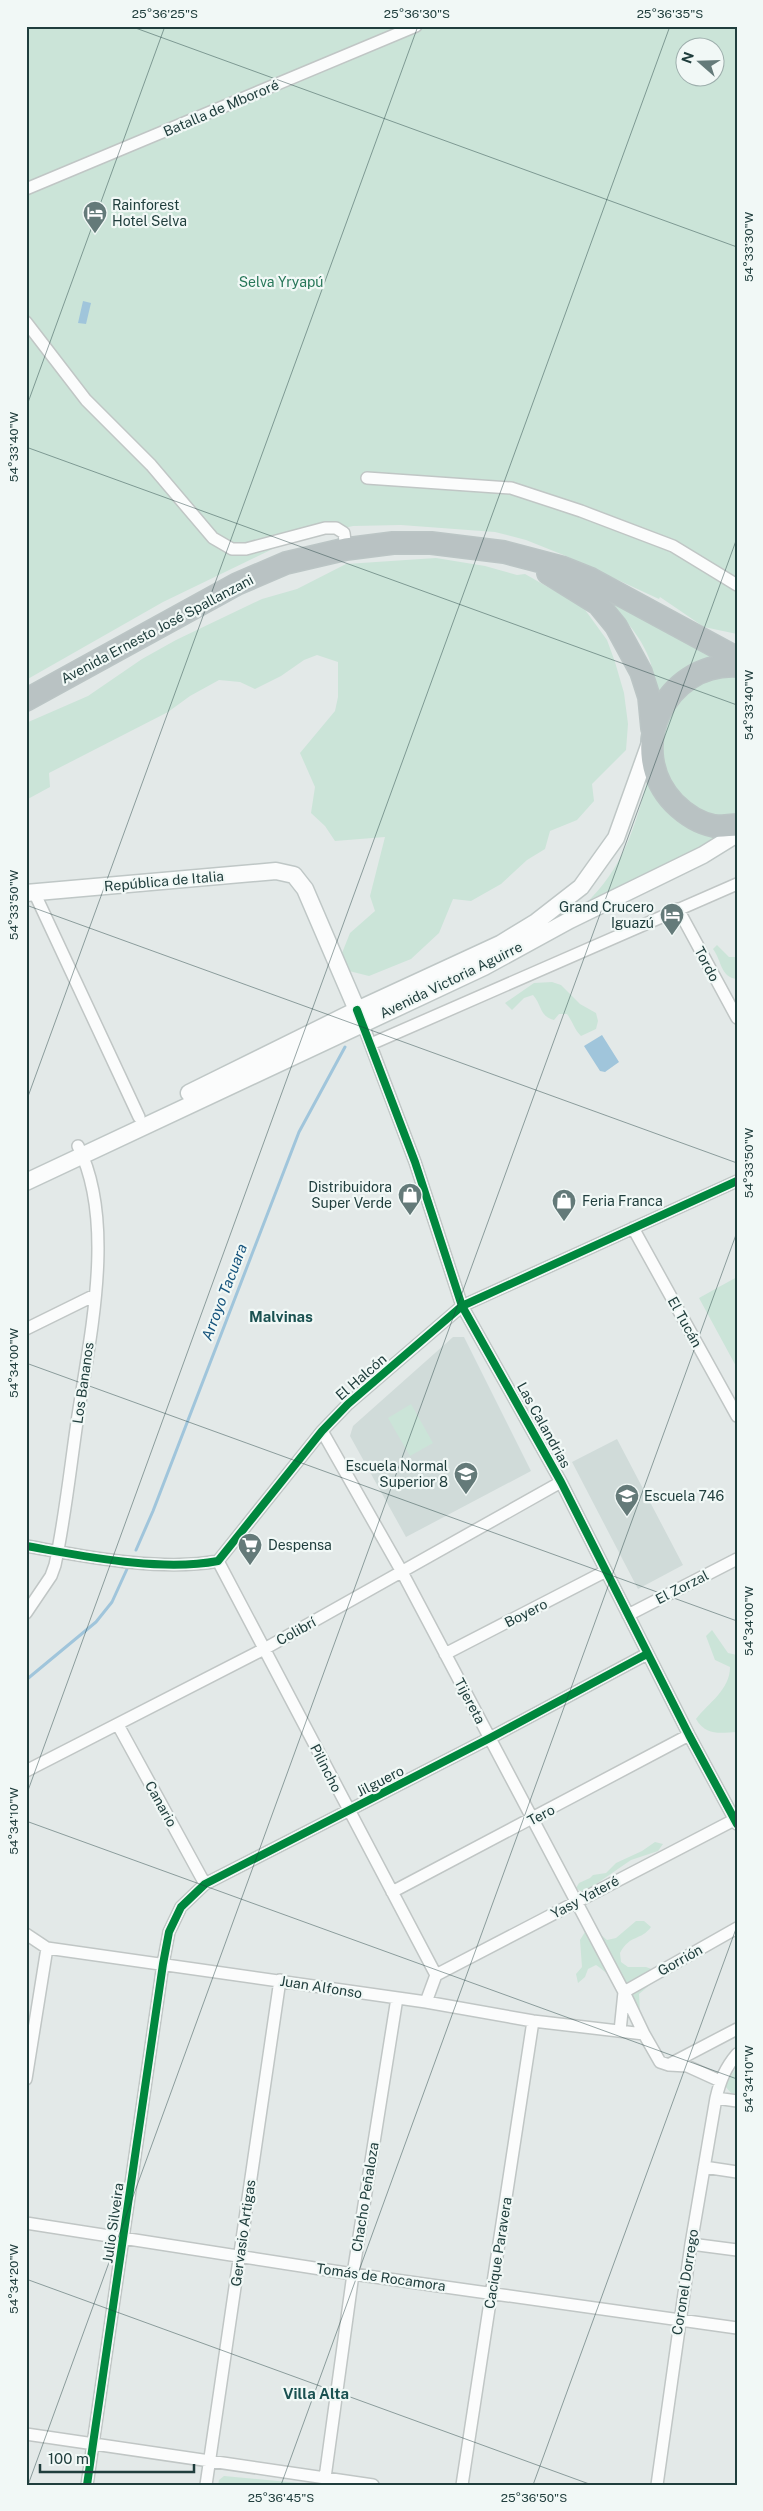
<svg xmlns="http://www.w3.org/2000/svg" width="763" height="2511" font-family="'Public Sans',sans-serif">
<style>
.built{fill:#d0dbd9}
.green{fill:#cbe4d8;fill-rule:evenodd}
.water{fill:#a0c5db}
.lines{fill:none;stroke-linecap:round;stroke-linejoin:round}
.stream{stroke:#a0c5db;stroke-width:3}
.street-casing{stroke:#c0c6c5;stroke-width:14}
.secondary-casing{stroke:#bfc7c6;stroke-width:19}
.highway-casing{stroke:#bbc5c5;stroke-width:24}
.street{stroke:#fbfcfc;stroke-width:11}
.secondary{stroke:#fbfcfc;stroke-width:16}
.highway{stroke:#b9c2c3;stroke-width:21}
.cycleway-casing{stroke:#f1f8f6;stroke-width:11}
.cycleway{stroke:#00873e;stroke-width:8}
.ticks{fill:none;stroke:#203e3d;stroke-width:1;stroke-opacity:0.45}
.labels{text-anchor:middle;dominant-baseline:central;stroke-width:4.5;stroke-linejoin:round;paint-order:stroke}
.street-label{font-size:14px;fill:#203e3d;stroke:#f1f8f6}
.poi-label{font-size:14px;fill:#203e3d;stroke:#f1f8f6;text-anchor:start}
.park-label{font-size:14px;fill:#277759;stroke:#f1f8f6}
.water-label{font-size:15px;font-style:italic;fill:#16547d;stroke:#f1f8f6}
.neighbourhood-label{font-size:15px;font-weight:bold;fill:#1a5151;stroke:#f1f8f6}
.neatline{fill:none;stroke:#203e3d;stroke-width:2}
.ticks-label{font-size:12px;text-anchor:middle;fill:#203e3d}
</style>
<rect width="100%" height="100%" fill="#e3e9e8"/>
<path class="built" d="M453,1337h11l67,134 -125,66 -56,-101 3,-10z
M617,1439l66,126 -45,24 -66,-127z"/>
<path class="green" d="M26,26h711v608l-33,-7 -44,-30 -1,2 -93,-43 -40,-16 -31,-8 -94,-7 -48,1 -62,14 -128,62 -137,78zM686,48h30v30h-30z
M436,558l49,8 32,9 8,-1 58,33 24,33 8,22 9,31 4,31 -2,26 -34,34 2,17 -17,19 -27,11 -5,18 -18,11 -26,24 -30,17 -18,-2 -14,34 -28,26 -42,17 -20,-5 -7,-18 8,-20 25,-22 -5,-15 15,-59 -50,4 -10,-15 -14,-13 4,-26 -15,-34 35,-42 3,-14v-35l-21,-7 -13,5 -23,16 -26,13 -15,-7 -21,-2 -29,16 -22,16 -119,61 1,14 -24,13v-77l62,-27 54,-37 34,-19 86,-41 35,-10 49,-25z
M593,589l131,68c-39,5 -42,14 -67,43 -3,-13 -3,-29 -8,-42 -11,-28 -34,-50 -56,-69z
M737,671v148l-25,-2 -21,-10 -29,-35 -2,-46 28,-41z
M647,782c18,32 43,54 81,58l-153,73c44,-36 58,-78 72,-131z
M717,945l12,12h8v22c-17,-2 -15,-18 -24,-30z
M552,982l9,3 19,19 16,9 2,8 -2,8 -15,7c-7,-7 -8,-14 -14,-22h-8l-5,6c-15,-4 -12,-15 -21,-25l-9,3 -12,12 -7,-7 29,-20z
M737,1277v91l-38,-70z
M411,1404l22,39 -23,13 -22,-38z
M712,1630l16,23 9,2v77c-17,1 -31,4 -41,-13 12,-16 34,-29 34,-52l-15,-7 -9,-24z
M655,1842l8,2 -5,7 -27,9 -48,33 -7,-5 3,-5 11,-5 3,-3 13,-2 10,-10 26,-12z
M636,1921h8l7,6c-10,14 -21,7 -31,26l1,9 7,5h18l8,3 4,8 -19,16 1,18c-16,-13 -26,-36 -44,-47l-8,4 -3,8 -7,6 -2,-9 6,-7 -2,-27 5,-8 9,-3 13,11 9,-2z
M737,2066v28l-6,-1 -6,-7z
M224,2476l85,8 1,1h-92l1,-5z"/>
<path class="water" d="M83,301l8,2 -5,21 -8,-1z
M602,1035l17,27 -14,10 -5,-1 -16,-25z"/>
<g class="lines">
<path class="stream" d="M136,1550l17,-39 146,-379 46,-85
M26,1680l70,-58 16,-20 15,-33"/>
<defs>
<path id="street" d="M26,189l390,-163
M26,322l60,78 65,65 62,73 19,11h14l79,-21h11l8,5 2,16
M367,478l144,10 70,23 92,35 64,39
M34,892l105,225
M678,909l59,109
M360,1017l55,145 47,144 99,176 128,253 48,89
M371,1044l366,-160
M633,1228l104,188
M26,1329l69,-34
M322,1431l80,141 222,420 -4,39
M26,1546c58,10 134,26 192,15l104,-130 26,-27 114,-98 275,-125
M218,1561l218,414 -10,27
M26,1613l25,-37 4,-11c10,-47 15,-95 22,-143 12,-82 40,-199 1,-276
M628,1615l109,-56
M445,1654l161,-83
M118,1725l87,159
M26,1771l240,-123 295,-166
M392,1892l297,-157
M26,1934l21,14 379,54 107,19 111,13 16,28 9,3 18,1 33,15
M436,1975l298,-155
M644,2034l-20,-42 113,-64
M670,2064l67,-35
M26,2079l21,-131
M716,2098l21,3
M704,2167l33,5
M26,2223l327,51 384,54
M691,2244l46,6
M26,2434l347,51
M87,2485l76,-521 6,-32 12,-25 24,-23 285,-146 157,-84
M206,2485l74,-505
M324,2485l29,-211 44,-276
M462,2485l71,-464
M657,2485l34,-241 25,-146c4,-17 9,-30 21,-44"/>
<path id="secondary" d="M26,893l250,-22 18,4 11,14 52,121
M189,1093l168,-83 143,-66 36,-22 45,-35 35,-49 34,-95
M26,1182l458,-215 86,-47 133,-65 34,-21"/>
<path id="highway" d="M548,573l50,31 18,22 25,46 8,25 3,31
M737,666c-73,-4 -113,85 -63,137 11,11 25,20 40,23 7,1 16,-1 23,-1
M26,700l211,-116 49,-21 60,-14 47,-6h38l73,9 57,15 30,12 146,79"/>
</defs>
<use href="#street" class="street-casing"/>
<use href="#secondary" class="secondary-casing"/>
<use href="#highway" class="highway-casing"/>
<use href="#street" class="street"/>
<use href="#secondary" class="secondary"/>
<use href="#highway" class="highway"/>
<defs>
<path id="cycleway" d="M357,1010l58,152 47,144 99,176 128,253 48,89
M26,1546c58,10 134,26 192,15l104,-130 26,-27 114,-98 275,-125
M87,2485l76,-521 6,-32 12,-25 24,-23 285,-146 157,-84"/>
</defs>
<use href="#cycleway" class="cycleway-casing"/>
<use href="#cycleway" class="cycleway"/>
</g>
<path class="ticks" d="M130,26l607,221M26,408l139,-382M26,447l711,258M26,905l711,258M26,1102l392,-1076M26,1363l711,258M26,1796l644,-1770M26,1821l711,258M26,2279l566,206M28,2485l709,-1947M281,2485l456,-1253M533,2485l204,-559"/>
<defs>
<symbol id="hotel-pin" viewBox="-11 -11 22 30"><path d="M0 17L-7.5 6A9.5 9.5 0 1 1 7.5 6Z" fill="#647a79" stroke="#f1f8f6"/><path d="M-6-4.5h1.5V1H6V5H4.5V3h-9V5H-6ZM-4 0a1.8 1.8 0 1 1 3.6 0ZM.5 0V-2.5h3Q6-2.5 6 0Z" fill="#fff"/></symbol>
<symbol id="shop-pin" viewBox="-11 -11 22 30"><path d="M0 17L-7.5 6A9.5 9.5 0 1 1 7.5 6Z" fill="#647a79" stroke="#f1f8f6"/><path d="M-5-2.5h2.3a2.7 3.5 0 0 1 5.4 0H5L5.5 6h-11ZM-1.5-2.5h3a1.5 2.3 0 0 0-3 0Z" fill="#fff"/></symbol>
<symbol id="school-pin" viewBox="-11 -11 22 30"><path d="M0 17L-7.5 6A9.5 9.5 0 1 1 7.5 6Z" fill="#647a79" stroke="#f1f8f6"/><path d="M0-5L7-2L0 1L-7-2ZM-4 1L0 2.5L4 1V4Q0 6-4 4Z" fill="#fff"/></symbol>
<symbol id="supermarket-pin" viewBox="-11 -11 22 30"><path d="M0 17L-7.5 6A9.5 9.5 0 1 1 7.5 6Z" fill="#647a79" stroke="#f1f8f6"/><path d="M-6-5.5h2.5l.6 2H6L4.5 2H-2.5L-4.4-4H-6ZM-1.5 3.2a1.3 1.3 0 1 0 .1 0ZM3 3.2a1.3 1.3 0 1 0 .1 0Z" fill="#fff"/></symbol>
</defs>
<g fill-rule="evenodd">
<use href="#hotel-pin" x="81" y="199" width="28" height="38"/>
<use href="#hotel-pin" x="658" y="901" width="28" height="38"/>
<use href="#shop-pin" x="396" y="1181" width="28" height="38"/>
<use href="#shop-pin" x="550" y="1187" width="28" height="38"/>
<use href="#school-pin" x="452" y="1460" width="28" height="38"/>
<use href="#school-pin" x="613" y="1482" width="28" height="38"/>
<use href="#supermarket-pin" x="236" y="1531" width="28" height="38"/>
</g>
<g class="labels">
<g class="street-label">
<text transform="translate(221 108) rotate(-23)">Batalla de Mbororé</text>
<text transform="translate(157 629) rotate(-28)">Avenida Ernesto José Spallanzani</text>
<text transform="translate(164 881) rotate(-5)">República de Italia</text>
<text transform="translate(707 964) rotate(62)">Tordo</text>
<text transform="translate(451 980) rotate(-26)">Avenida Victoria Aguirre</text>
<text transform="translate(685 1322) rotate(61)">El Tucán</text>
<text transform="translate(361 1377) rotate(-41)">El Halcón</text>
<text transform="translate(83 1383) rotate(-82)">Los Bananos</text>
<text transform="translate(544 1425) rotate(61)">Las Calandrias</text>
<text transform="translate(682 1587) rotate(-27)">El Zorzal</text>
<text transform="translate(526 1613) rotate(-27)">Boyero</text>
<text transform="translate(296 1631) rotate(-29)">Colibrí</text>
<text transform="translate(470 1701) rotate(62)">Tijereta</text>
<text transform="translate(326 1768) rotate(63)">Pilincho</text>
<text transform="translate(380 1781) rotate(-27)">Jilguero</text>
<text transform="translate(161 1804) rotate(61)">Canario</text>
<text transform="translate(541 1815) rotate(-28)">Tero</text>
<text transform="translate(585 1897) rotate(-28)">Yasy Yateré</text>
<text transform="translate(680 1960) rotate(-29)">Gorrión</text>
<text transform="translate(321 1987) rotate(9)">Juan Alfonso</text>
<text transform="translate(365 2197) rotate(-81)">Chacho Peñaloza</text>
<text transform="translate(113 2223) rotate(-82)">Julio Silveira</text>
<text transform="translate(243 2233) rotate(-82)">Gervasio Artigas</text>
<text transform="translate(498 2253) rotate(-81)">Cacique Paravera</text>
<text transform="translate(381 2277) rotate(8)">Tomás de Rocamora</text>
<text transform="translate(685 2282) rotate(-81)">Coronel Dorrego</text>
</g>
<g class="poi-label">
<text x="112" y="205">Rainforest<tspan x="112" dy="16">Hotel Selva</tspan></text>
<text x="654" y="907" text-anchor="end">Grand Crucero<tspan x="654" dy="16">Iguazú</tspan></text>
<text x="392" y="1187" text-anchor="end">Distribuidora<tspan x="392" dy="16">Super Verde</tspan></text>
<text x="582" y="1201">Feria Franca</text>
<text x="448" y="1466" text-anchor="end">Escuela Normal<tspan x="448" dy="16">Superior 8</tspan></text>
<text x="644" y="1496">Escuela 746</text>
<text x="268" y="1545">Despensa</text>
</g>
<g class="park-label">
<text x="281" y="282">Selva Yryapú</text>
</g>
<g class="water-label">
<text transform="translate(224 1292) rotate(-69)">Arroyo Tacuara</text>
</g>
<g class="neighbourhood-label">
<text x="281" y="1316">Malvinas</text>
<text x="316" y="2393">Villa Alta</text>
</g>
</g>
<rect width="763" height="2511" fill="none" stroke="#f1f8f6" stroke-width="55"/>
<g transform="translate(700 62) rotate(290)"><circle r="24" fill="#f1f8f6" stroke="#9daeac"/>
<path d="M0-4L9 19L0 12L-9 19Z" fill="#647a79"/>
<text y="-8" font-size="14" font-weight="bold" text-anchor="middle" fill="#203e3d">N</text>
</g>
<path d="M40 2464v8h154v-8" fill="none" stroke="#203e3d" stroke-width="2.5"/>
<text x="48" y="2464" font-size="15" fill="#203e3d" stroke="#f1f8f6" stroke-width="4" paint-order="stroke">100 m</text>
<rect x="28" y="28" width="708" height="2456" class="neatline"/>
<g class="ticks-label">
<text x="165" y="18">25°36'25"S</text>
<text x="417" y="18">25°36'30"S</text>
<text x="670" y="18">25°36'35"S</text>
<text transform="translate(749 247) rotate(-90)" y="4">54°33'30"W</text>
<text transform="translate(14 447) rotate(-90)" y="4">54°33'40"W</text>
<text transform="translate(749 705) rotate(-90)" y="4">54°33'40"W</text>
<text transform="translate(14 905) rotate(-90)" y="4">54°33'50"W</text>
<text transform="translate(749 1163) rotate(-90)" y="4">54°33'50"W</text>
<text transform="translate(14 1363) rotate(-90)" y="4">54°34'00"W</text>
<text transform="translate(749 1621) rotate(-90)" y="4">54°34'00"W</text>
<text transform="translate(14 1821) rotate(-90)" y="4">54°34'10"W</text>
<text transform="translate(749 2079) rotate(-90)" y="4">54°34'10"W</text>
<text transform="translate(14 2279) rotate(-90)" y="4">54°34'20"W</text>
<text x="281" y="2502">25°36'45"S</text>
<text x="534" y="2502">25°36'50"S</text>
</g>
</svg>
